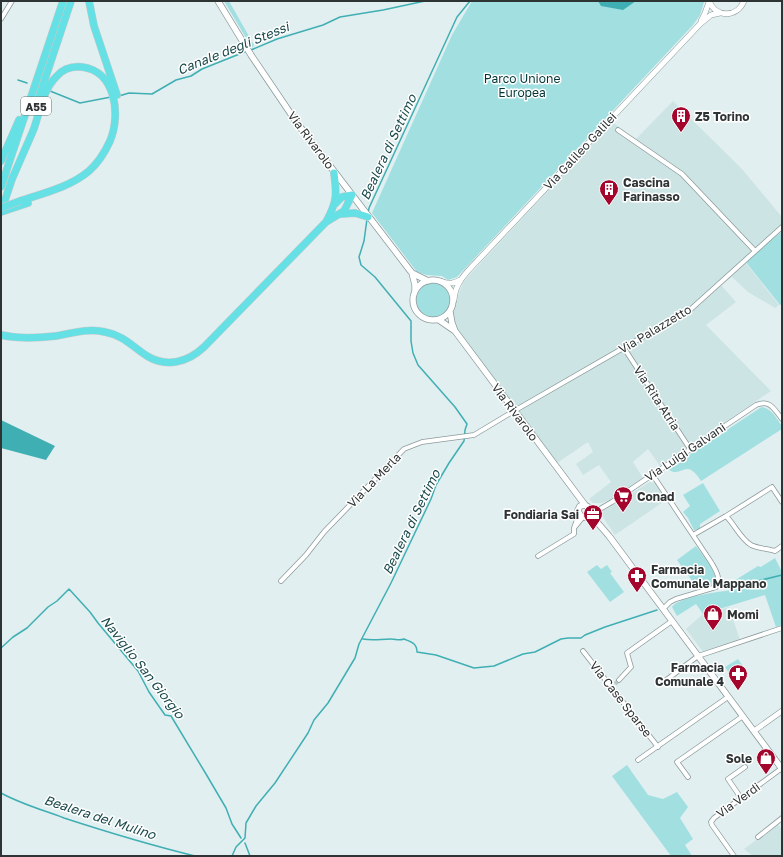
<svg xmlns="http://www.w3.org/2000/svg" width="783" height="857" font-family="'Golos Text',sans-serif">
<style>
.built{fill:#cde4e5}
.green{fill:#a2dfe1}
.water{fill:#40afb3}
.lines{fill:none;stroke-linecap:round;stroke-linejoin:round}
.stream{stroke:#40afb3;stroke-width:1.5}
.minor-tunnel{stroke:#bdc9ca;stroke-width:4;stroke-dasharray:4 2;stroke-linecap:butt}
.minor-casing{stroke:#8d9a9b;stroke-width:5.5}
.tertiary-casing{stroke:#8d9a9b;stroke-width:6}
.secondary-casing{stroke:#8d9a9b;stroke-width:7}
.motorway-casing{stroke:#c9caca;stroke-width:8}
.minor{stroke:#fff;stroke-width:4}
.tertiary{stroke:#fff;stroke-width:5}
.secondary{stroke:#fff;stroke-width:5.5}
.motorway{stroke:#65e0e5;stroke-width:7}
.motorway-bridge-casing{stroke:#c9caca;stroke-width:8;stroke-linecap:butt}
.motorway-bridge{stroke:#65e0e5;stroke-width:7}
.labels{text-anchor:middle;dominant-baseline:central;stroke-width:3;stroke-linejoin:round;paint-order:stroke}
.shield{fill:#fff;stroke:#6d7070;stroke-width:1}
.shield-label{font-size:11px;font-weight:bold;fill:#2e3333}
.park-label{font-size:12px;fill:#003536;stroke:#fff}
.poi-label{font-size:12px;font-weight:bold;fill:#2e3333;stroke:#fff;text-anchor:start}
.street-label{font-size:12px;fill:#2e3333;stroke:#fff}
.water-label{font-size:13px;font-style:italic;fill:#19494b;stroke:#fff}
</style>
<rect width="100%" height="100%" fill="#e1eff0"/>
<path class="built" d="M673,101l69,68 40,48v15l-37,30 34,43 -4,3 -27,-16 -16,-15 -11,8 15,17 -30,23 65,66 -111,75 -12,-17 -15,13 10,16 -30,21 -12,4h-8l-4,-4 22,-17 -12,-17 -16,10 -7,-11 17,-12 -5,-10 -31,21 -102,-136 -3,-11 4,-16 8,-19 148,-159 24,17z
M650,482l5,1 11,17 -51,35 -15,-22z
M729,607l11,33 -37,12 -17,-23 17,-15z
M778,824l4,6v26h-29l-9,-7z"/>
<path class="green" d="M224,1h5l25,44 -2,3z
M472,1l232,1 -4,13 -7,10 -236,252 -9,3 -6,-4 -15,-1 -10,-3 -45,-59 80,-178z
M782,232v72l-2,1 -35,-44 15,-13z
M416 300a17 17 0 1 1 34 0a17 17 0 1 1-34 0Z
M762,407c10,2 14,11 20,19v3l-81,52c-16,-25 -19,-1 -33,-12l92,-61z
M703,483l17,28 -20,13v5l-6,1 -6,-12 -5,-6 7,-6 -7,-11z
M696,546c5,7 27,32 17,39 -4,2 -11,3 -15,4l-21,-29z
M775,558l7,14v53l-6,2 -11,-32 -62,19 -7,-10 -19,12 -5,-9c6,-10 47,-15 59,-17l-2,-6 29,-18 3,1z
M597,565l4,4 6,-4 5,7 -2,1 14,19 -14,10 -23,-30z
M738,659l7,10 -13,8 -7,-10z
M627,765l21,30 15,4 14,-7 11,15 -8,11 13,21 -8,6 7,11h-21l-59,-80z"/>
<path class="water" d="M598,1h38l-13,9 -22,-4z
M1,420l54,26 -9,14 -45,-12z"/>
<g class="lines">
<path class="stream" d="M251,50l26,-11 46,-14 17,-8 43,-7 42,-9
M18,80l9,3
M50,91l30,12 31,-6
M119,96l10,-3 23,1 24,-14 15,-4 11,-7 45,-18
M368,213l1,-5 88,-191 13,-16
M737,586l45,-11
M363,639c10,2 18,0 28,0 5,0 8,2 13,0 7,3 13,4 13,13l19,3 38,13 20,-2 29,-12 12,-2 26,-13 7,-1h13l4,-3 20,-8 52,-17
M1,648l12,-11 14,-9 21,-21 9,-6 12,-12 21,23 8,11 40,48 11,21 16,23 6,1 35,58 20,34 6,16 9,14
M1,793c20,11 42,17 63,25 43,14 86,27 131,38
M245,843l5,13
M232,856l4,-9 9,-9 1,-15 10,-17 19,-23 33,-50 6,-13 14,-17 27,-45 4,-14 32,-61 40,-84 5,-14 13,-22 15,-22 1,-11 2,-6 -12,-17 -37,-42 -5,-12 -2,-12v-20l-36,-44 -14,-12 -2,-8 5,-16 3,-22"/>
<path class="minor-tunnel" d="M615,684l4,-4"/>
<defs>
<path id="minor" d="M1,19l11,-18
M618,130l64,44 73,77
M624,348l66,101
M652,474l59,88c5,9 10,15 5,25l-40,12 -6,3 -7,7
M591,512l9,-3 12,-7 144,-97c14,-6 18,4 26,14
M726,516l46,-29 10,15
M574,528l9,-11
M693,535l33,-19c9,9 14,22 25,29 6,3 17,4 24,6l7,-5
M538,556l36,-22v-6l5,-14
M281,581l25,-26 18,-23 80,-83 18,-7 52,-7 40,-24 177,-102 91,-82
M583,651l75,96
M619,680l12,-13 -4,-14 45,-32
M661,684l37,-28 84,-28
M638,760l90,-63
M688,777l-11,-15 66,-46
M741,798l-13,-19 17,-12
M758,837l24,-19
M734,856l-22,-31 -1,-3 3,-4 68,-50"/>
<path id="tertiary" d="M709,1c7,17 28,17 35,0
M701,21l4,-8 4,-11
M440,281c8,3 13,3 20,-1
M454,300c1,-19 16,-31 28,-44l218,-232 11,-9 9,-2
M754,731l28,-20"/>
<path id="secondary" d="M218,1l33,54 46,68 115,150 3,12v6
M412,273l16,8
M413 300a20 20 0 1 1 40 0a20 20 0 1 1-40 0Z
M450,312l2,11 3,8 130,174 5,3v6c-3,4 -7,4 -10,1l-2,-5 2,-4 5,-1
M439,320l16,11
M590,514l19,22 173,233"/>
<path id="motorway" d="M89,1l5,25 23,69
M37,103l34,-102
M1,161l18,-41
M12,179c7,-16 14,-32 21,-48 7,-18 9,-41 24,-55 6,-7 15,-10 25,-9 34,4 39,48 28,74 -5,11 -12,22 -21,30 -19,16 -45,22 -69,30
M1,187l62,-186
M1,212l27,-9
M1,212l12,-36
M341,214l14,-1 13,4
M326,222l18,-11 8,-16 -10,2 -7,7
M1,335c18,4 37,3 55,1 16,-3 33,-8 49,-4 18,3 28,15 42,24 20,12 41,6 57,-9l122,-125c11,-20 11,-27 8,-49"/>
</defs>
<use href="#minor" class="minor-casing"/>
<use href="#tertiary" class="tertiary-casing"/>
<use href="#secondary" class="secondary-casing"/>
<use href="#motorway" class="motorway-casing"/>
<use href="#minor" class="minor"/>
<use href="#tertiary" class="tertiary"/>
<use href="#secondary" class="secondary"/>
<use href="#motorway" class="motorway"/>
<defs>
<path id="motorway-bridge" d="M1,208l19,-7"/>
</defs>
<use href="#motorway-bridge" class="motorway-bridge-casing"/>
<use href="#motorway-bridge" class="motorway-bridge"/>
</g>
<defs>
<symbol id="building-pin" viewBox="-11 -11 22 30"><path d="M0 17L-7.5 6A9.5 9.5 0 1 1 7.5 6Z" fill="#a3052c" stroke="#fff"/><path d="M-4-6H4V6H1V3H-1V6H-4ZM-2.5-4.3h1.7v1.8h-1.7ZM.8-4.3h1.7v1.8H.8ZM-2.5-1h1.7V.8h-1.7ZM.8-1h1.7V.8H.8Z" fill="#fff"/></symbol>
<symbol id="supermarket-pin" viewBox="-11 -11 22 30"><path d="M0 17L-7.5 6A9.5 9.5 0 1 1 7.5 6Z" fill="#a3052c" stroke="#fff"/><path d="M-6-5.5h2.5l.6 2H6L4.5 2H-2.5L-4.4-4H-6ZM-1.5 3.2a1.3 1.3 0 1 0 .1 0ZM3 3.2a1.3 1.3 0 1 0 .1 0Z" fill="#fff"/></symbol>
<symbol id="office-pin" viewBox="-11 -11 22 30"><path d="M0 17L-7.5 6A9.5 9.5 0 1 1 7.5 6Z" fill="#a3052c" stroke="#fff"/><path d="M-6-3h4V-5.5h4V-3h4V5H-6ZM-1-4.5V-3h2v-1.5ZM-6 0V1H6V0Z" fill="#fff"/></symbol>
<symbol id="pharmacy-pin" viewBox="-11 -11 22 30"><path d="M0 17L-7.5 6A9.5 9.5 0 1 1 7.5 6Z" fill="#a3052c" stroke="#fff"/><path d="M-2-6h4v4h4v4h-4v4h-4v-4h-4v-4h4Z" fill="#fff"/></symbol>
<symbol id="shop-pin" viewBox="-11 -11 22 30"><path d="M0 17L-7.5 6A9.5 9.5 0 1 1 7.5 6Z" fill="#a3052c" stroke="#fff"/><path d="M-5-2.5h2.3a2.7 3.5 0 0 1 5.4 0H5L5.5 6h-11ZM-1.5-2.5h3a1.5 2.3 0 0 0-3 0Z" fill="#fff"/></symbol>
</defs>
<g fill-rule="evenodd">
<use href="#building-pin" x="670" y="105" width="22" height="30"/>
<use href="#building-pin" x="598" y="178" width="22" height="30"/>
<use href="#supermarket-pin" x="612" y="485" width="22" height="30"/>
<use href="#office-pin" x="582" y="503" width="22" height="30"/>
<use href="#pharmacy-pin" x="626" y="565" width="22" height="30"/>
<use href="#shop-pin" x="702" y="603" width="22" height="30"/>
<use href="#pharmacy-pin" x="727" y="663" width="22" height="30"/>
<use href="#shop-pin" x="755" y="747" width="22" height="30"/>
</g>
<g class="labels">
<rect class="shield" x="21" y="97" width="30" height="18" rx="3"/>
<g class="shield-label">
<text x="36" y="106">A55</text>
</g>
<g class="park-label">
<text x="522" y="78">Parco Unione<tspan x="522" dy="14">Europea</tspan></text>
</g>
<g class="poi-label">
<text x="695" y="116">Z5 Torino</text>
<text x="623" y="182">Cascina<tspan x="623" dy="14">Farinasso</tspan></text>
<text x="637" y="496">Conad</text>
<text x="579" y="514" text-anchor="end">Fondiaria Sai</text>
<text x="651" y="569">Farmacia<tspan x="651" dy="14">Comunale Mappano</tspan></text>
<text x="727" y="614">Momi</text>
<text x="724" y="667" text-anchor="end">Farmacia<tspan x="724" dy="14">Comunale 4</tspan></text>
<text x="752" y="758" text-anchor="end">Sole</text>
</g>
<g class="street-label">
<text transform="translate(311 140) rotate(53)">Via Rivarolo</text>
<text transform="translate(580 151) rotate(-47)">Via Galileo Galilei</text>
<text transform="translate(655 329) rotate(-31)">Via Palazzetto</text>
<text transform="translate(657 398) rotate(57)">Via Rita Atria</text>
<text transform="translate(515 412) rotate(53)">Via Rivarolo</text>
<text transform="translate(685 452) rotate(-34)">Via Luigi Galvani</text>
<text transform="translate(374 480) rotate(-46)">Via La Merla</text>
<text transform="translate(621 699) rotate(52)">Via Case Sparse</text>
<text transform="translate(738 800) rotate(-36)">Via Verdi</text>
</g>
<g class="water-label">
<text transform="translate(233 48) rotate(-22)">Canale degli Stessi</text>
<text transform="translate(388 147) rotate(-65)">Bealera di Settimo</text>
<text transform="translate(411 522) rotate(-64)">Bealera di Settimo</text>
<text transform="translate(143 667) rotate(52)">Naviglio San Giorgio</text>
<text transform="translate(100 817) rotate(18)">Bealera del Mulino</text>
</g>
</g>
<rect width="783" height="857" fill="none" stroke="#2e3333" stroke-width="4"/>
</svg>
